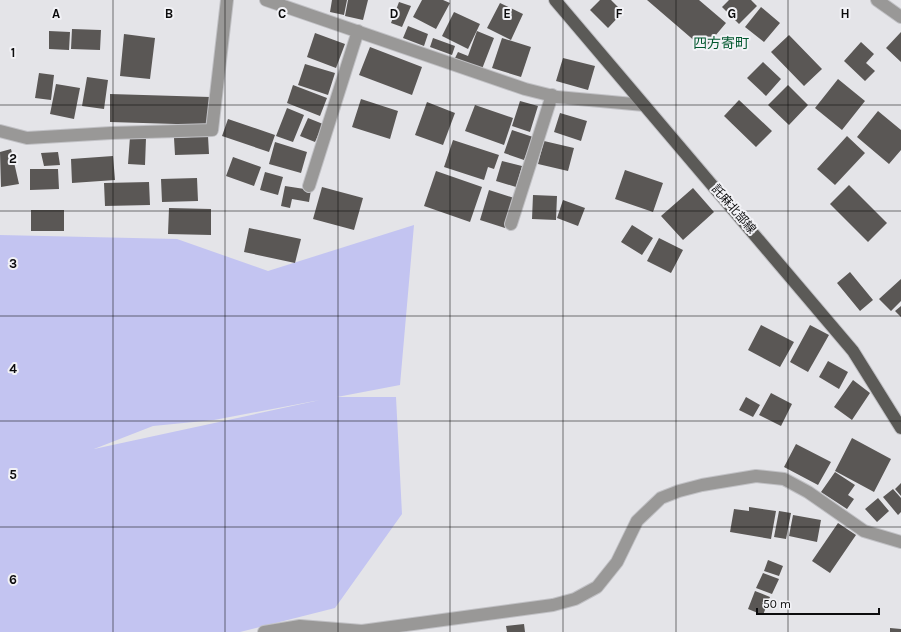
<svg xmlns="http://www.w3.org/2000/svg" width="901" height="632" font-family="Karla,'Noto Sans JP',sans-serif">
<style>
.green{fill:#c3c4f1;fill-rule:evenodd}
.building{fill:#5a5755}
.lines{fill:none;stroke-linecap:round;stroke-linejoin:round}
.minor-casing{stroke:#c1c1c5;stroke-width:14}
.major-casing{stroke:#c1c1c5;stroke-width:14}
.minor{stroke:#999897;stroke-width:12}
.major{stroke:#5b5a57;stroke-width:12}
.grid{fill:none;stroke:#0c0c0d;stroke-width:1;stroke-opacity:0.55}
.labels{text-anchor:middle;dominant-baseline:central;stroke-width:4;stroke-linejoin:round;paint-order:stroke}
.street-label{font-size:12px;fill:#0c0c0d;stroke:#f2f2f6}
.quarter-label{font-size:14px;fill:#00572e;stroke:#f2f2f6}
.grid-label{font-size:13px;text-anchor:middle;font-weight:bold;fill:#0c0c0d;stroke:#f2f2f6;stroke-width:4;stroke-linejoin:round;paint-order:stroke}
</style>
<rect width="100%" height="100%" fill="#e4e4e8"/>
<path class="green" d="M414,225l-14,160 -63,12h59l6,117 -67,94 -95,24h-240v-397l177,4 91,32zM320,400l-226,49 59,-23 61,-6z"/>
<path class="building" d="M332,0h15l-3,15 -14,-3z
M348,0h20l-5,20 -18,-4z
M422,0h21l7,3 -14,26 -23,-12z
M600,0h11l12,12 -15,16 -18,-18z
M647,0h52l27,23 -22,26z
M729,0h22l6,6 -18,18 -17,-17z
M399,2l12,4 -9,21 -11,-4z
M500,3l23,11 -12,26 -24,-12z
M761,7l19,16 -16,19 -19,-15z
M454,12l26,12 -12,25 -26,-13z
M408,26l20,8 -4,12 -21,-8z
M72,29l29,1 -1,20 -29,-1z
M49,31l21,1 -1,18 -20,-1z
M477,31l17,7 -12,31 -27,-11 3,-6 10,4z
M901,32v30l-15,-14z
M315,33l30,11 -9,24 -29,-11z
M124,34l31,4 -5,41 -30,-3z
M789,35l33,34 -18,17 -33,-34z
M433,38l22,8 -3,9 -22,-8z
M502,38l29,9 -10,30 -29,-9z
M861,42l13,12 -8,9 9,8 -10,10 -21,-20z
M370,47l52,20 -10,28 -53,-20z
M563,58l32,8 -7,24 -32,-9z
M763,62l18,17 -15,17 -19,-18z
M305,64l30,9 -7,22 -30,-10z
M39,73l15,2 -3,25 -16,-2z
M87,77l21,3 -4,29 -22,-3z
M838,79l27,22 -23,29 -27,-22z
M56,84l24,4 -6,31 -24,-5z
M293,85l34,13 -7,18 -33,-13z
M788,85l20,20 -19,20 -21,-20z
M110,94l100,3 -1,28 -99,-3z
M361,99l37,12 -8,28 -38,-12z
M739,100l33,31 -16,16 -32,-31z
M520,101l18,5 -8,26 -18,-6z
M427,102l28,11 -12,32 -28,-10z
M475,105l38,13 -9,27 -39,-14z
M287,108l17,7 -11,27 -17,-6z
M878,111l23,19v20l-12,14 -32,-27z
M560,113l27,8 -6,20 -27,-9z
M308,118l15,6 -8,18 -15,-6z
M228,119l47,16 -6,17 -47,-16z
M512,130l21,7 -9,23 -20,-7z
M208,136l1,18 -34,1 -1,-17z
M847,136l18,17 -30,32 -18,-16z
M130,137l16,1 -1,27 -17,-1z
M453,140l46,15 -5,14 -6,-2 -4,13 -40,-13z
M544,141l30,7 -6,23 -30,-7z
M275,142l32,10 -6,21 -32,-9z
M11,149l8,35 -18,3 -1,-35z
M58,152l2,13 -16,1 -3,-13z
M113,156l2,24 -43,3 -1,-24z
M233,157l28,10 -7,19 -28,-10z
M502,161l20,5 -6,21 -20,-6z
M30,169h28l1,20 -29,1z
M625,170l38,13 -10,29 -38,-13z
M436,171l46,16 -12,35 -46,-16z
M265,172l18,5 -5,18 -18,-5z
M197,178l1,23 -36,1 -1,-23z
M149,182l1,23 -45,1 -1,-23z
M849,185l38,38 -19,19 -38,-38z
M285,186l26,4 -2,12 -17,-3 -2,9 -9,-2z
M322,187l41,11 -9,32 -41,-11z
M693,188l21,24 -31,28 -22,-24z
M489,190l25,8 -9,30 -25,-8z
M533,195l24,1 -1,24 -24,-1z
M563,200l22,8 -7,18 -21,-8z
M169,208l42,1v26l-43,-1z
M31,210h33v21h-33z
M632,225l21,13 -11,17 -21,-13z
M249,228l52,11 -6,24 -51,-11z
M659,238l24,12 -12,23 -24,-12z
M850,272l23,28 -13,11 -23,-28z
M901,279v22l-10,10 -12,-12z
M901,306v11l-6,-6z
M761,325l33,17 -14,25 -32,-17z
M810,325l19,10 -21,37 -18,-10z
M828,361l20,11 -9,17 -20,-12z
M853,380l17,13 -18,27 -18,-13z
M771,393l21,11 -11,22 -22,-11z
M746,397l14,8 -7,12 -14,-7z
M852,438l39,21 -17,33 -39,-21z
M796,444l35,18 -13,23 -34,-18z
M835,472l20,13 -7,10 6,4 -7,10 -26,-17z
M901,483v13l-6,-7z
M893,489l8,9v14l-3,3 -15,-18z
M878,498l11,13 -12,11 -12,-13z
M749,507l27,4 -5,28 -41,-7 4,-23 15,2z
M779,511l12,2 -5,26 -12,-2z
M793,515l28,5 -4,22 -28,-6z
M838,523l18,12 -26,38 -18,-12z
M768,560l15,6 -4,10 -15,-5z
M763,573l16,6 -7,15 -16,-6z
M755,591l15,6 -7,18 -15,-6z
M524,624l1,8h-18l-1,-6z
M890,628l11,1v3h-11z"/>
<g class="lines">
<defs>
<path id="minor" d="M266,0l259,89 32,8 87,8
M877,0l24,17
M0,131l27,7 84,-5 101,-3 15,-130
M309,186l49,-155
M511,224l41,-129
M264,632l36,-6 62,5 191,-26 22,-6 22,-12 20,-25 20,-41 24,-23 18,-7 23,-6 54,-9 28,3 24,13 56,39 37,11"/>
<path id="major" d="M555,0l298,351 48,77"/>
</defs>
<use href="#minor" class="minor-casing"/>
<use href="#major" class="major-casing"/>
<use href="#minor" class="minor"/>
<use href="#major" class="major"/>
</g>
<path class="grid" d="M113,0v632M225,0v632M338,0v632M450,0v632M563,0v632M676,0v632M788,0v632M0,105h901M0,211h901M0,316h901M0,421h901M0,527h901"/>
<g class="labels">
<g class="street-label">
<text transform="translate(734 209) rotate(49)">託麻北部線</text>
</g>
<g class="quarter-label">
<text x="721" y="43">四方寄町</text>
</g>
</g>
<g class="grid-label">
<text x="56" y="18">A</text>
<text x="169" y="18">B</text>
<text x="282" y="18">C</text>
<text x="394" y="18">D</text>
<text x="507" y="18">E</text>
<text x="619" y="18">F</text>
<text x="732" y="18">G</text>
<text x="845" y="18">H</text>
<text x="13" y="57">1</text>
<text x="13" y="163">2</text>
<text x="13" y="268">3</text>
<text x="13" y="373">4</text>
<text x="13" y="479">5</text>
<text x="13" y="584">6</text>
</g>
<path d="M757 608v6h122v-6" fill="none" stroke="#0c0c0d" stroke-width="2"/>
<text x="763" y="608" font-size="12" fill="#0c0c0d" stroke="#f2f2f6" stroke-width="3" paint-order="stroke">50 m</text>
</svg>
